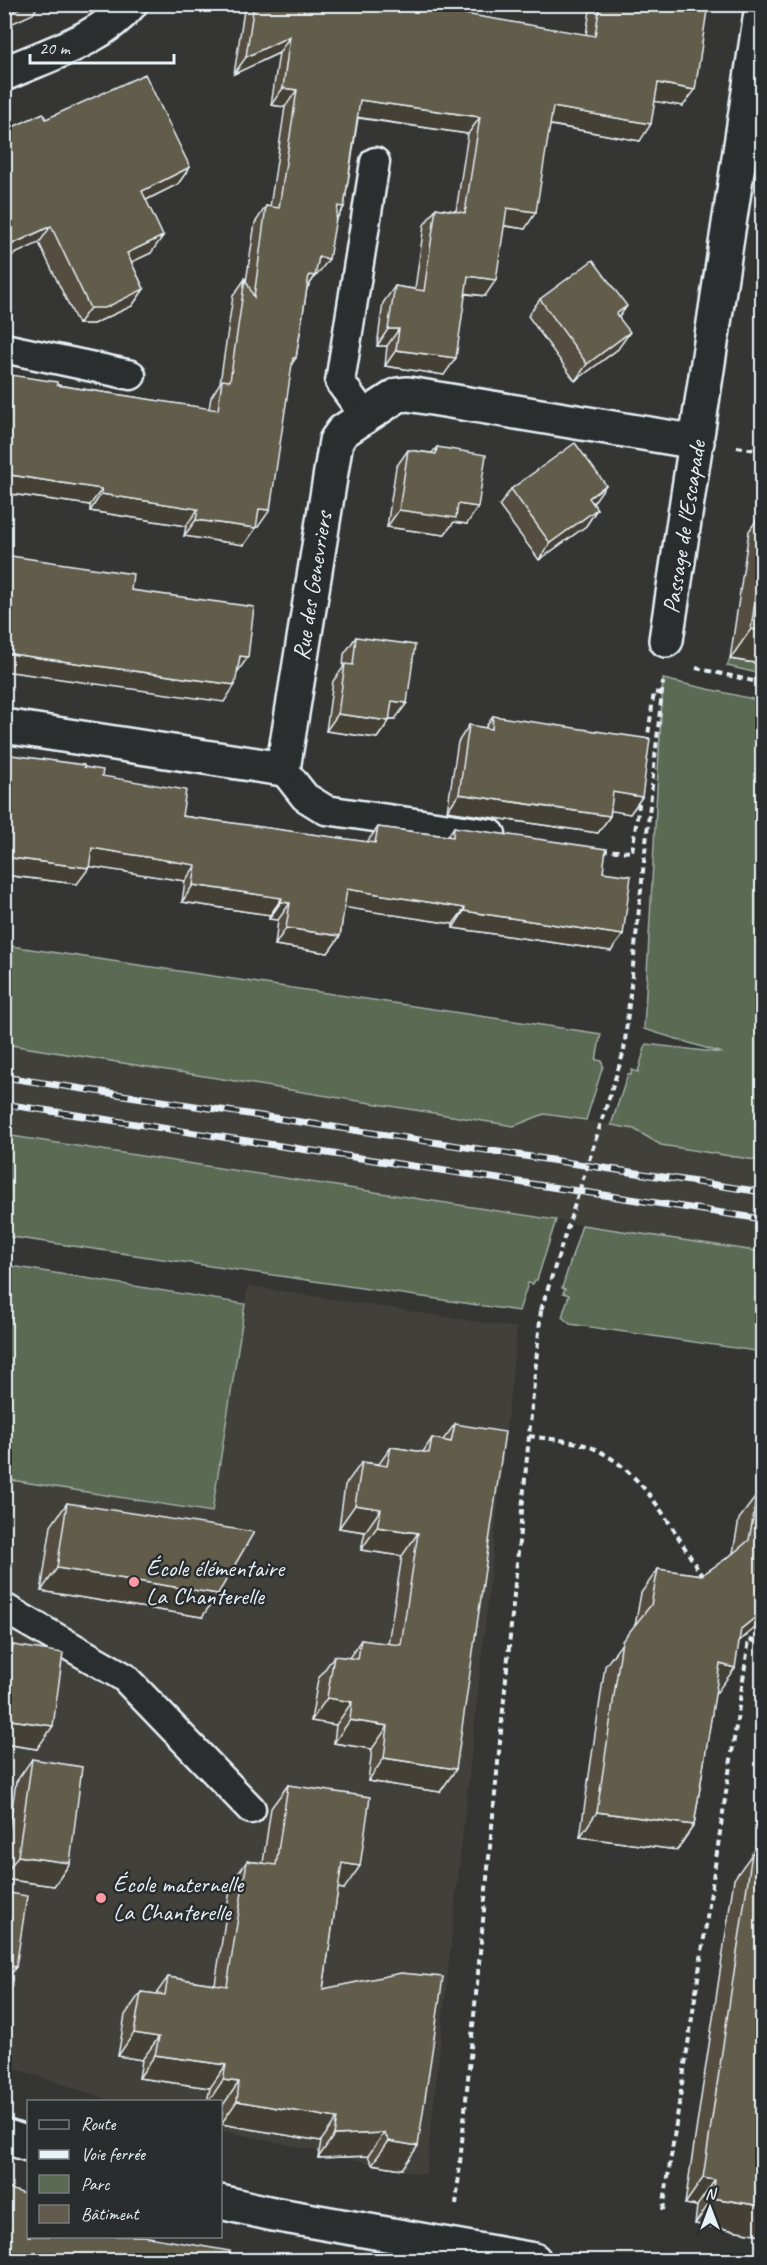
<svg xmlns="http://www.w3.org/2000/svg" width="767" height="2265" font-family="Caveat,sans-serif">
<style>
.built{fill:#42413b}
.green{fill:#5a6a53;stroke:#a1aea6;stroke-width:1.5}
.lines{fill:none;stroke-linecap:round;stroke-linejoin:round}
.lane-casing{stroke:#e8f1f8;stroke-width:33}
.street-casing{stroke:#e8f1f8;stroke-width:38}
.secondary-casing{stroke:#e8f1f8;stroke-width:38}
.path{stroke:#e8f1f8;stroke-width:4;stroke-dasharray:6 4.5;stroke-linecap:butt}
.lane{stroke:#2a2d2e;stroke-width:28}
.street{stroke:#2a2d2e;stroke-width:33}
.secondary{stroke:#2a2d2e;stroke-width:33}
.rail-casing{stroke:#e8f1f8;stroke-width:7}
.rail{stroke:#2a2d2e;stroke-width:4.5;stroke-dasharray:14;stroke-linecap:butt}
.path-bridge{stroke:#e8f1f8;stroke-width:4;stroke-dasharray:6 4.5;stroke-linecap:butt}
.wall{fill:#544e40;stroke:#e8f1f8;stroke-width:1.5}
.shaded-wall{fill:#454034;stroke:#e8f1f8;stroke-width:1.5}
.building{fill:#625b4b;stroke:#e8f1f8;stroke-width:1.5}
.poi-dot{fill:#ff9aa2;stroke:#2a2d2e;stroke-width:2}
.labels{text-anchor:middle;dominant-baseline:central;stroke-width:5;stroke-linejoin:round;paint-order:stroke}
.street-label{font-size:24px;fill:#e8f1f8;stroke:#2a2d2e}
.poi-label{font-size:24px;fill:#e8f1f8;stroke:#2a2d2e;text-anchor:start}
</style>
<rect width="100%" height="100%" fill="#353634"/>
<filter id="ink" filterUnits="userSpaceOnUse"><feTurbulence type="fractalNoise" baseFrequency=".0167" numOctaves="2"/><feDisplacementMap in="SourceGraphic" scale="12" xChannelSelector="R" yChannelSelector="G"/><feConvolveMatrix kernelMatrix="1 2 1 2 8 2 1 2 1" color-interpolation-filters="sRGB"/></filter>
<g filter="url(#ink)">
<path class="built" d="M4,945l597,89 -5,26 6,1 1,5 -17,54 25,5 17,-51 3,1 1,-5 6,2 8,-28 116,15v293l-192,-28 -8,-7 7,-22 -6,-2 2,-4 -3,-1 20,-63 -26,-5 -19,60h-2l-2,4 -5,-1 -9,28 -514,-75z
M248,1286l269,42 -91,847 -205,-45 -1,-28 -107,-1 -108,-36 -1,-586 208,33z"/>
<path class="green" d="M730,659l32,5v10l-35,-8z
M663,679l99,22v460l-101,-16 -27,-16 -23,-4 17,-51 3,1 1,-5 6,2 8,-28 76,9 -78,-24z
M4,945l597,89 -5,26 6,1 1,5 -17,54 -42,-6 -30,12 -509,-82z
M5,1135l551,85 -19,60h-2l-2,4 -5,-1 -9,28 -514,-75z
M582,1225l180,27v100l-192,-28 -8,-7 7,-22 -6,-2 2,-4 -3,-1z
M5,1265l240,39 -33,208 -207,-33z"/>
<g class="lines">
<defs>
<path id="lane" d="M4,348l127,27
M365,416l-25,-34 35,-220
M283,769l22,28 21,13 165,24
M4,1608l120,69 127,132"/>
<path id="street" d="M4,74c42,-19 96,-34 126,-70
M666,640l96,-634
M4,726l279,43 53,-328 7,-10 55,-36 10,-1 289,48"/>
<path id="secondary" d="M4,2136l24,8
M220,2202l53,12 261,46"/>
</defs>
<use href="#lane" class="lane-casing"/>
<use href="#street" class="street-casing"/>
<use href="#secondary" class="secondary-casing"/>
<path class="path" d="M737,447l25,4
M696,668l66,15
M647,743l7,-51 8,2
M602,850l30,2 8,-54
M624,1051l39,-369
M529,1436c19,3 41,4 59,10 55,21 86,86 116,133
M743,1632l6,8 13,2
M456,2205l85,-895
M663,2210l86,-570"/>
<use href="#lane" class="lane"/>
<use href="#street" class="street"/>
<use href="#secondary" class="secondary"/>
<defs>
<path id="rail" d="M4,1077l758,115
M4,1104l758,115"/>
</defs>
<use href="#rail" class="rail-casing"/>
<use href="#rail" class="rail"/>
<path class="path-bridge" d="M541,1310l83,-259"/>
</g>
<path class="wall" d="M245,4h160l181,31 5,-31h117l-25,102 -28,-5 -15,40 -90,-16 -25,104 -21,-3 -19,70 -20,-2 -21,81 -59,-9 2,-20h-10l6,-43 12,-17 20,3 9,-64 12,-17 20,3 12,-77 -110,-16 -14,89 -8,13 -19,55h-1l-9,13 -11,70 -5,7 -33,162h-2l-12,18 -60,-9 2,-10 -96,-15v-6l-86,-12v-119l53,11 152,24 2,-12 9,-14 13,-87 12,-17 1,3 9,-59 11,-17 4,1 15,-100 -14,-2 8,-52 -45,21z
M46,119l144,48 -12,17 -32,16 5,53 -20,9 13,27 -12,17 -39,18h-15l-39,-81z
M540,299l79,18 -1,32 -43,32 -47,-65z
M437,447l30,77 -13,-2 -10,13 -57,-8 9,-60 12,-17 24,3z
M511,489l83,13 -1,1 4,6 -11,17 -47,34 -40,-54z
M762,512v152l-32,-5 19,-128z
M356,637l39,82h-6v2l-12,17 -51,-7 7,-50 10,-13 1,-14z
M493,716l149,81 -12,17 -19,-4 -1,6 -12,17 -151,-22 11,-69 11,-17 16,3z
M4,754l80,13 98,49 185,26 11,-15 70,9 6,-9 149,45 20,63 -12,16 -158,-23v-4l-109,-17 -4,29 -12,17 -53,-8 3,-25 -9,-1 1,-4 -88,-13 3,-21 -96,-15 -12,18 -73,-9z
M455,1424l1,345 -16,23 -72,-11 4,-32 -38,-6 2,-18 -25,-4 7,-42 16,-23 15,2 12,-18 27,4 14,-88 -41,-6 4,-18 -26,-4 6,-43 17,-23 17,2 12,-17 32,5 9,-14 11,2z
M757,1495l5,127 -23,19 -22,51h-2l-21,133 -17,25 -97,-13 25,-171 30,-40 6,-33 17,-24 44,6 28,-19 3,-3 6,-34z
M67,1503l135,114 -161,-26 10,-65z
M13,1645l24,104 -33,-5v-87z
M32,1759l38,104 -16,23 -50,-7v-16l12,-81z
M288,1785l56,104 -6,-1 -15,101 79,180 -30,-5 -4,-8 -50,2 3,-17 -100,-17 2,-19h-3v-3h-13l3,-14 -71,-10 3,-18 -24,-4 7,-41 16,-23 15,2 12,-17 47,7 16,-100 16,-23 16,2 8,-55z
M762,1840v395l-67,-11 2,-18 -12,-2 49,-325z"/>
<path class="shaded-wall" d="M28,4h11l-6,10 -29,13v-12z
M290,36l-11,17 -45,21 12,-17z
M658,83l37,7 -12,16 -37,-6z
M283,88l14,2 -12,17 -14,-2z
M360,100l120,17 -12,17 -119,-18z
M553,107l98,17 -11,17 -99,-18z
M190,167l-12,17 -48,24 12,-17z
M338,206l6,1 -11,17z
M507,208l29,4 -11,17 -30,-5z
M51,226l-12,17 -35,16v-11z
M163,236l-12,17 -36,17 12,-17z
M319,257l10,2 -12,16 -10,-1z
M309,275l6,1 -11,17z
M468,276l28,4 -11,16 -29,-4z
M144,289l-12,17 -39,18h-15l12,-16z
M627,306l-12,17 1,-9z
M388,329h11l-12,17h-10z
M630,332l-12,17 -43,32 12,-17z
M396,350l60,8 -12,17 -59,-9z
M4,474l98,15 -12,16 -86,-12z
M606,485l-12,17 -17,13 12,-17z
M101,494l97,15 -12,17 -96,-15z
M458,504l20,3 -11,17 -13,-2 -10,13 -57,-8 12,-17z
M259,509l11,1 -12,17 -11,-1z
M597,509l-11,17 -47,34 11,-17z
M196,520l60,8 -12,17 -60,-9z
M751,629l11,2v33l-32,-5z
M4,653l231,32 -11,17 -220,-31z
M240,656l8,1 -12,17z
M392,701l15,2 -12,16 -15,-1z
M338,714l51,7 -12,17 -51,-7z
M613,792l29,5 -12,17 -29,-5z
M459,794l151,22 -12,17 -151,-22z
M92,848l104,17 -11,16 -105,-16z
M4,857l85,11 -12,16 -73,-9z
M193,885l89,13 -12,17 -88,-13z
M347,889l118,19 -12,16 -118,-18z
M281,902l9,1 -12,17 -9,-1z
M464,911l159,24 -12,16 -158,-23z
M286,928l54,8 -12,17 -53,-8z
M355,1505l26,4 -16,23 -26,-4z
M377,1527l41,6 -16,23 -41,-6z
M57,1568l161,26 -16,23 -161,-26z
M762,1612v10l-38,32 17,-25z
M720,1664l15,4 -18,24 -15,-3z
M327,1698l25,4 -16,23 -25,-4z
M4,1719l49,7 -16,23 -33,-5z
M350,1720l38,6 -16,23 -38,-6z
M384,1758l72,11 -16,23 -72,-11z
M597,1812l97,13 -17,25 -97,-13z
M18,1856l52,7 -16,23 -50,-7v-3z
M342,1863l18,3 -16,23 -18,-3z
M4,1965l12,2 -12,16z
M134,2033l25,4 -17,23 -24,-4z
M155,2055l71,10 -16,23 -71,-10z
M223,2080l16,2 -16,23h-3v-3h-12z
M237,2101l100,17 -16,23 -100,-17z
M384,2133l-16,23 -50,2 16,-23z
M389,2141l29,5 -16,23 -30,-5z
M703,2178l12,2 -18,26 -12,-2z
M713,2198l49,8v29l-67,-11z"/>
<path class="building" d="M4,4h24l-24,11z
M254,4h151l190,32 5,-32h108l-13,86 -37,-7 -7,41 -98,-17 -17,105 -29,-4 -11,72 -28,-4 -12,82 -60,-8 3,-21h-11l7,-43 29,5 12,-83 29,5 15,-96 -120,-17 -16,107 -6,-1 -9,53 -10,-2 -4,19 -6,-1 -13,83h-3l-23,152 -11,-1 -3,19 -60,-8 2,-11 -97,-15 1,-5 -98,-15v-100l53,8v3l161,25 4,-30 8,1 15,-102 9,18 12,-91 13,2 18,-118 -14,-2 7,-52 -44,21z
M145,74l45,93 -48,24 21,45 -36,17 17,36 -39,19h-15l-39,-82 -47,22v-117l39,-18 3,6z
M593,260l34,46 -11,8 14,18 -43,32 -47,-65z
M575,443l31,42 -17,13 8,11 -47,34 -39,-54z
M437,447l49,8 -8,52 -20,-3 -2,14 -57,-8 9,-60 28,4z
M762,553v78l-11,-2z
M4,555l129,19 -2,16 123,17 -6,50 -8,-1 -5,29 -231,-32z
M356,637l59,8 -8,58 -15,-2 -3,20 -51,-7 7,-50 8,1z
M493,716l157,23 -8,58 -29,-5 -3,24 -151,-22 10,-69 23,4z
M4,754l80,11v2l19,3 -1,6 84,14 -4,26 193,27 3,-16 75,10 1,-10 152,22 -3,23 28,4 -8,59 -159,-24 1,-3 -118,-19 -7,47 -54,-8 4,-25 -9,-1 1,-4 -89,-13 3,-20 -104,-17 -3,20 -85,-11z
M455,1424l50,8 -49,337 -72,-11 4,-32 -38,-6 2,-18 -25,-4 7,-42 24,3 3,-19 40,5 17,-112 -41,-6 4,-18 -26,-4 7,-43 25,4 4,-19 38,6 3,-15 19,4z
M757,1495h5v117l-21,17 -6,39 -15,-4 -26,161 -97,-13 25,-171 29,-36 7,-36 44,6 28,-19 19,-16z
M67,1503l187,29 -36,62 -161,-26z
M13,1645l50,8 -10,73 -49,-7v-15z
M32,1759l50,8 -12,96 -52,-7z
M288,1785l82,12 -10,69 -18,-3 -19,126 78,-16 42,4 -25,169 -29,-5 -5,-8 -50,2 3,-17 -100,-17 2,-19 -16,-2 3,-15 -71,-10 4,-18 -25,-4 7,-41 24,3 3,-18 59,9 20,-125 29,4z
M752,1853l10,1v352l-49,-8 2,-18 -12,-2z
M4,1892l23,4 -11,71 -12,-2z
M4,2187l24,8v41h115l87,15 -1,8 12,1h-237z"/>
</g>
<g class="poi-dot">
<circle cx="134" cy="1582" r="6"/>
<circle cx="101" cy="1898" r="6"/>
</g>
<g class="labels">
<g class="street-label">
<text transform="translate(684 527) rotate(-81)">Passage de l'Escapade</text>
<text transform="translate(312 586) rotate(-81)">Rue des Genevriers</text>
</g>
<g class="poi-label">
<text x="146" y="1568">École élémentaire<tspan x="146" dy="28">La Chanterelle</tspan></text>
<text x="113" y="1884">École maternelle<tspan x="113" dy="28">La Chanterelle</tspan></text>
</g>
</g>
<rect width="767" height="2265" fill="none" stroke="#2a2d2e" stroke-width="24"/>
<rect x="12" y="12" width="743" height="2241" fill="none" stroke="#e8f1f8" stroke-width="2" filter="url(#ink)"/>
<rect x="27" y="2100" width="195" height="138" fill="#2a2d2e" stroke="#767b7f" stroke-width="1.5"/>
<rect x="39" y="2120" width="30" height="9" fill="#2a2d2e" stroke="#767b7f" stroke-width="1.5"/>
<text x="81" y="2130" font-size="18" fill="#e8f1f8">Route</text>
<rect x="39" y="2150" width="30" height="9" fill="#e8f1f8" stroke="#767b7f" stroke-width="1.5"/>
<text x="81" y="2160" font-size="18" fill="#e8f1f8">Voie ferrée</text>
<rect x="39" y="2175" width="30" height="18" fill="#5a6a53" stroke="#767b7f" stroke-width="1.5"/>
<text x="81" y="2190" font-size="18" fill="#e8f1f8">Parc</text>
<rect x="39" y="2205" width="30" height="18" fill="#625b4b" stroke="#767b7f" stroke-width="1.5"/>
<text x="81" y="2220" font-size="18" fill="#e8f1f8">Bâtiment</text>
<g transform="translate(710 2208)" stroke="#2a2d2e" stroke-width="4.5" paint-order="stroke">
<path d="M0-4.5L10 22L0 15L-10 22Z" fill="#e8f1f8"/>
<text y="-9" font-size="16" font-weight="bold" text-anchor="middle" fill="#e8f1f8">N</text>
</g>
<path d="M30 54v9h144v-9" fill="none" stroke="#e8f1f8" stroke-width="3"/>
<text x="39" y="54" font-size="18" fill="#e8f1f8" stroke="#2a2d2e" stroke-width="4.5" paint-order="stroke">20 m</text>
</svg>
